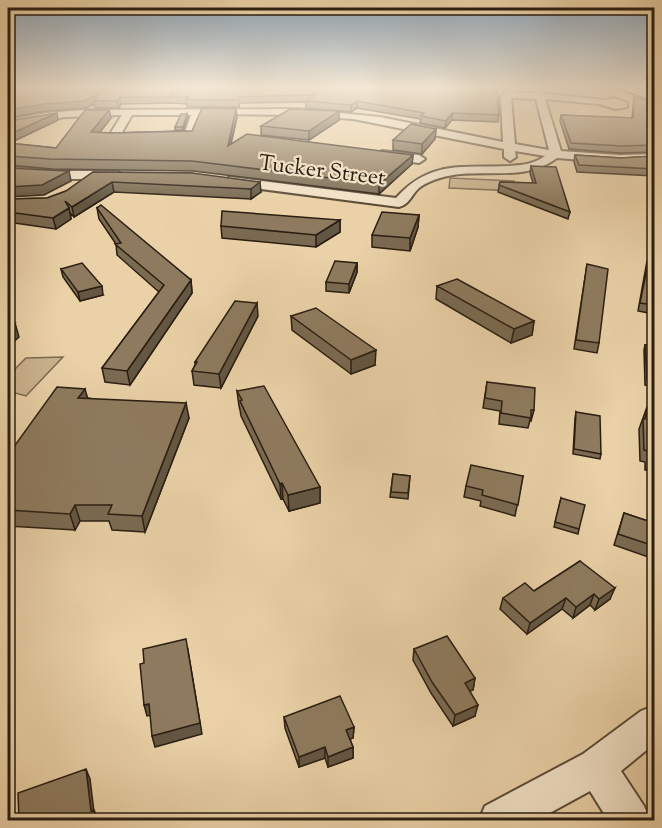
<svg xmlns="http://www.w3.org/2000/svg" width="662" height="828" font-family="'Sorts Mill Goudy',serif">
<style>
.green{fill:#cab38e;stroke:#7a6850;stroke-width:1.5}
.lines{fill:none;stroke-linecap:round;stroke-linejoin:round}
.minor-casing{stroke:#5b4b37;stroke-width:4}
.major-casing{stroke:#2b1e12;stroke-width:4}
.minor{fill:#f1e1c6;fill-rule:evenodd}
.major{fill:#ead1a7;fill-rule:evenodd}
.wall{fill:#7a6a52;stroke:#2b1e12;stroke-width:1.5}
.shaded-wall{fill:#635642;stroke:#2b1e12;stroke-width:1.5}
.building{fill:#8e7b5f;stroke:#2b1e12;stroke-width:1.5}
.labels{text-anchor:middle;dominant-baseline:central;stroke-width:4.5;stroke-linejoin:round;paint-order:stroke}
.far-street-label{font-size:22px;fill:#2b1e12;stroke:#f1e1c6}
</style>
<rect width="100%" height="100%" fill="#ead1a7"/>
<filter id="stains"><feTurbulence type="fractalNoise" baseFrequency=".00333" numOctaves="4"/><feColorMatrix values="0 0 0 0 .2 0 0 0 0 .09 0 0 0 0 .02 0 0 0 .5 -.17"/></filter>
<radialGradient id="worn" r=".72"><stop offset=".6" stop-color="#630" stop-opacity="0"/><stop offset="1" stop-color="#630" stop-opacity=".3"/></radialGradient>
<path class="green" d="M450,178l64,3 2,10 -67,-3z
M63,357l-37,39 -18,-5v-15l18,-18z"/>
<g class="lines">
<defs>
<path id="minor" d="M508,87h13l-7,5 20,1 2,-6h10l-3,4 1,3 61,6 9,-2 13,5v4l-12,2 -16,-5 -54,-5 16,52 59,4 34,-1v7l-34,2 -63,-5c-34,26 -78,8 -117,20 -7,2 -16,6 -21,10 -7,6 -10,17 -20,19l-169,-22 -6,-4 6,-4 166,21c34,-38 66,-30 113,-32 13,-1 25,-2 36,-10l-30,-5 1,6 -6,4 -6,-4v-8l-151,-30 -55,-4 -97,-1 -7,21 -5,3 -80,1 -1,-2 14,-22 -57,2 -57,9v-6l38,-7 38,-3 214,-1 82,8 123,25 -2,-44zM511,98l25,1 13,51 -34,-6zM132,115h59l-6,17 -64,2z
M382,151l37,4 6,4 -6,4 -41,-6v-4z
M8,167l44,4h65l6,4 -6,4h-65l-44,-4z
M654,706v38l-33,27 23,35 6,14h-42l-18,-29 -53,29h-58l6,-14 98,-52 58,-43z"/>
<path id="major" d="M614,87h18l22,6v7z"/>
</defs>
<use href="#minor" class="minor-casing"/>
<use href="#major" class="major-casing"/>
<use href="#minor" class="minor"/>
<use href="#major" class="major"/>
</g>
<path class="wall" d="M8,87h166l-1,7 324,-7 2,28 -1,7 -46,-2 -7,8 -25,-5 1,-4 -64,-11 -6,4 -45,-4v-6l-66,1 -1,4h-52v-3l-16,-1 -50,1 -2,4h-24l-1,-4 -8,4 -40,3 -38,7z
M634,97l20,5v50l-34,1 -51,-4 -9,-28 1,-6 71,3z
M109,110l2,8 -12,15h13l80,-2 45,-14 -6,27 182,11 -1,9 -33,30 -186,-23 -141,-2 -44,-4v-44l50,-1 -49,23 47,5z
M339,111v9l-30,20 -48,-5v-9z
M187,114l1,3 -5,13h-8v-3z
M436,129l-1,10 -13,15 -29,-4v-10z
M575,155l46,3 33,-2v20l-77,-4 -3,-10z
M531,166l39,46 -2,7 -70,-27 2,-10 33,1 -3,-10z
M93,172l99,1 69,19 -10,7 -137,-7 -40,25 -4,-4 1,6 -15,10 -48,-7v-23l39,-1 19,-7z
M97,208l94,72 1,13 -62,92 -25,-3 -3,-14 57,-76 -42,-37 -1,-11 -17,-25z
M419,215l-1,12 -8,24 -38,-4v-12z
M340,220v12l-24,15 -94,-9 -1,-12z
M654,248v66l-16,-3 9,-50 3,-7z
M357,263v9l-8,21 -23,-2v-9z
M587,264l12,79 -2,10 -23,-4z
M61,269l42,26 -23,6 -17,-24z
M437,286l97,35 -2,14 -21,8 -75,-44z
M258,316l-37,72 -27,-3 -2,-14 3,-6v-3z
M291,316l84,49 -24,9 -59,-44z
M645,345l9,2v39l-9,-1 -1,-35z
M487,382l47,28 -3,11 -1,-1 -2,8 -29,-4 1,-13 -17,-3z
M237,391l83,96v16l-31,8 -6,-12h-2l-40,-83 -1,-6 -1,-4z
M88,398l101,20 -44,114 -33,-2 -3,-9h-29l-5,9 -67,-4v-71z
M647,407l7,2v69l-5,-1v-7h-4v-8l-5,-1 -1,-32z
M576,412l25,42 -1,5 -27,-5 2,-36z
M393,474l17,2 -2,23 -18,-2z
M523,476l-8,40 -35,-10 1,-5 -17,-4 2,-11z
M561,498l18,31 -1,5 -24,-7z
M624,513l30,10v36l-40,-14z
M580,561l30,38 -15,11 -5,-5 -17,13 -11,-9 -35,25 -27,-25 3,-11 31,-7z
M414,649l61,29 -2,12 -4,1 6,25 -22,10 -22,-33 -18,-33z
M284,717l70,10 -1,11 -3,1 3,8v11l-25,9 -3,-9 -26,9 -14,-39z"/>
<path class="shaded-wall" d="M99,94l-5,7v3l-8,4 -40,3 -38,7v-8z
M120,97l1,7 -2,4 -2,-7z
M357,101v7l-6,4v-7z
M236,109l1,8 -9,38v-9z
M109,110l2,8 -18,23 -2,-9z
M339,111v9l-30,20v-9z
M57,113l1,7 -50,24v-9z
M452,113v7l-7,8 1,-7z
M187,114l1,3 -5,13v-3z
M436,129l-1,10 -13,15v-10z
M413,155l-1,9 -33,30v-10z
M69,171l2,10 -27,14 -36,2v-10z
M112,182l2,10 -40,25 -2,-10z
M260,182l1,10 -10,7v-10z
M69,208l2,11 -15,10 -3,-11z
M419,215l-1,12 -8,24v-13z
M340,220v12l-24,15v-12z
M357,263v9l-8,21v-9z
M191,280l1,13 -62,92 -3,-14z
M102,286l1,9 -23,6 -2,-9z
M257,303l1,13 -37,72 -2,-14z
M534,321l-2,14 -21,8 3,-14z
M15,323l4,14 -11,10v-17z
M376,350l-1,15 -24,9v-14z
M85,389l4,14 -11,-5z
M186,403l3,15 -44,114 -3,-16z
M282,483l1,16h-2l-1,-15z
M320,487v16l-31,8 -1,-16z
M75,505l5,16 -5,9 -5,-16z
M615,588l-5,11 -15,11 4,-11z
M594,594l-4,11 -17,13 3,-11z
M566,598l-4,11 -35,25 3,-11z
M188,650l14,84 -47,13 -3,-11z
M475,678l-2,12 -10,4 2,-11z
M149,704l3,11 -5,1 -3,-11z
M478,705l-3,11 -22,10 2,-11z
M354,727l-1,11 -8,3 1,-11z
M325,747v11l-26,9v-10z
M353,747v11l-25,9v-10z
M86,769l4,10 5,41 -1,-10 5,10h-4l-4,-9z"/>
<path class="building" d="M8,87h165l-2,9 11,-9h315l2,28 -47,-2 -6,8 -25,-5 3,-3 -67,-12 -6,4 -45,-4 9,-6 -76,2v3h-53l2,-3h-68l-3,4h-23l5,-7 -15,7 -40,3 -36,6z
M634,97l20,5v43l-32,1 -51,-3 -10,-28 72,3z
M202,108l34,1 -8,37 19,-12 166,21 -34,29 -187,-23 -142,-2 -42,-3v-13l48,5 29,-38h24l-18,22 21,1 80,-2z
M290,109l49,2 -30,20 -48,-5z
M57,113l-49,22v-14z
M181,114h6l-4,13h-8z
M411,124l25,5 -14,15 -29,-4z
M575,155l46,3 33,-2v13l-75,-4z
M531,166l25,1 14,45 -71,-27 1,-3 36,1z
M8,168l61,3 -27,14 -34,2z
M93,172l99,1 68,9 -9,7 -139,-7 -40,25 -7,-6 4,7 -16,10 -45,-6v-13l39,-1 19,-7z
M101,205l90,75 -64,91 -25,-3 62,-83 -49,-41 6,-1 -24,-35z
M222,211l118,9 -24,15 -95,-9z
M382,212l37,3 -9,23 -38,-3z
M654,248v57l-14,-2 10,-49z
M335,261l22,2 -8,21 -23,-2z
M82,263l20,23 -24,6 -17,-23z
M587,264l21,5 -9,74 -23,-3z
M457,279l77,42 -20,8 -77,-43z
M235,301l22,2 -38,71 -27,-3 5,-9h-2z
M316,308l60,42 -25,10 -60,-44z
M8,323h7l-7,7z
M645,345l9,2v34l-7,-1z
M487,382l48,6 -1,22h-3v8l-30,-5 1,-12 -17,-3z
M264,386l56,101 -32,8 -6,-12 -2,1 -40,-83 2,-1 -5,-9z
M57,387l28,2 -7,9 108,5 -44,113 -34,-2 4,-9h-37l-5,9 -62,-4v-55z
M647,407l7,2v57h-1v-6l-4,-1 -1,-8 -4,-1 -1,-31h2z
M576,412l24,4 1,38 -27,-5z
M471,465l52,11 -5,29 -36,-10 1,-5 -17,-4z
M393,474l17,2 -2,17 -17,-1z
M561,498l24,7 -6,24 -24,-7z
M624,513l30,10v23l-36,-12z
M580,561l35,27 -16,11 -5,-5 -18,13 -10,-9 -36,25 -27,-25 22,-15 9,8z
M447,636l28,42 -10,5 13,22 -23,10 -23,-33 -18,-33z
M186,639l14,84 -48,13 -3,-32 -5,1 -4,-41 4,-1 -1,-14z
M340,696l14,31 -8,3 7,17 -25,10 -3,-10 -26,10 -15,-40z
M86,769l5,42 3,-1 1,10h-76l-1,-27z"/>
<linearGradient id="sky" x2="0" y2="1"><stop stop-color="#8fa7ba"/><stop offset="0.43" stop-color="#f6ead7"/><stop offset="1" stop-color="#f6ead7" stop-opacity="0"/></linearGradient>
<rect width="662" height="203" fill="url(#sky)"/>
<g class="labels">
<g class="far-street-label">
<text transform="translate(322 172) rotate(7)">Tucker Street</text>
</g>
</g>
<rect width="662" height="828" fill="none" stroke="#ead1a7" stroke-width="30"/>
<rect x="9" y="9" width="644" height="810" fill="none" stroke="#2b1e12" stroke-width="3"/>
<rect x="15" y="15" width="632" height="798" fill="none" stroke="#2b1e12" stroke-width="1.5"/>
<rect width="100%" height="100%" filter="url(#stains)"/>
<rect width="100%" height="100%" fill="url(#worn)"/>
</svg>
